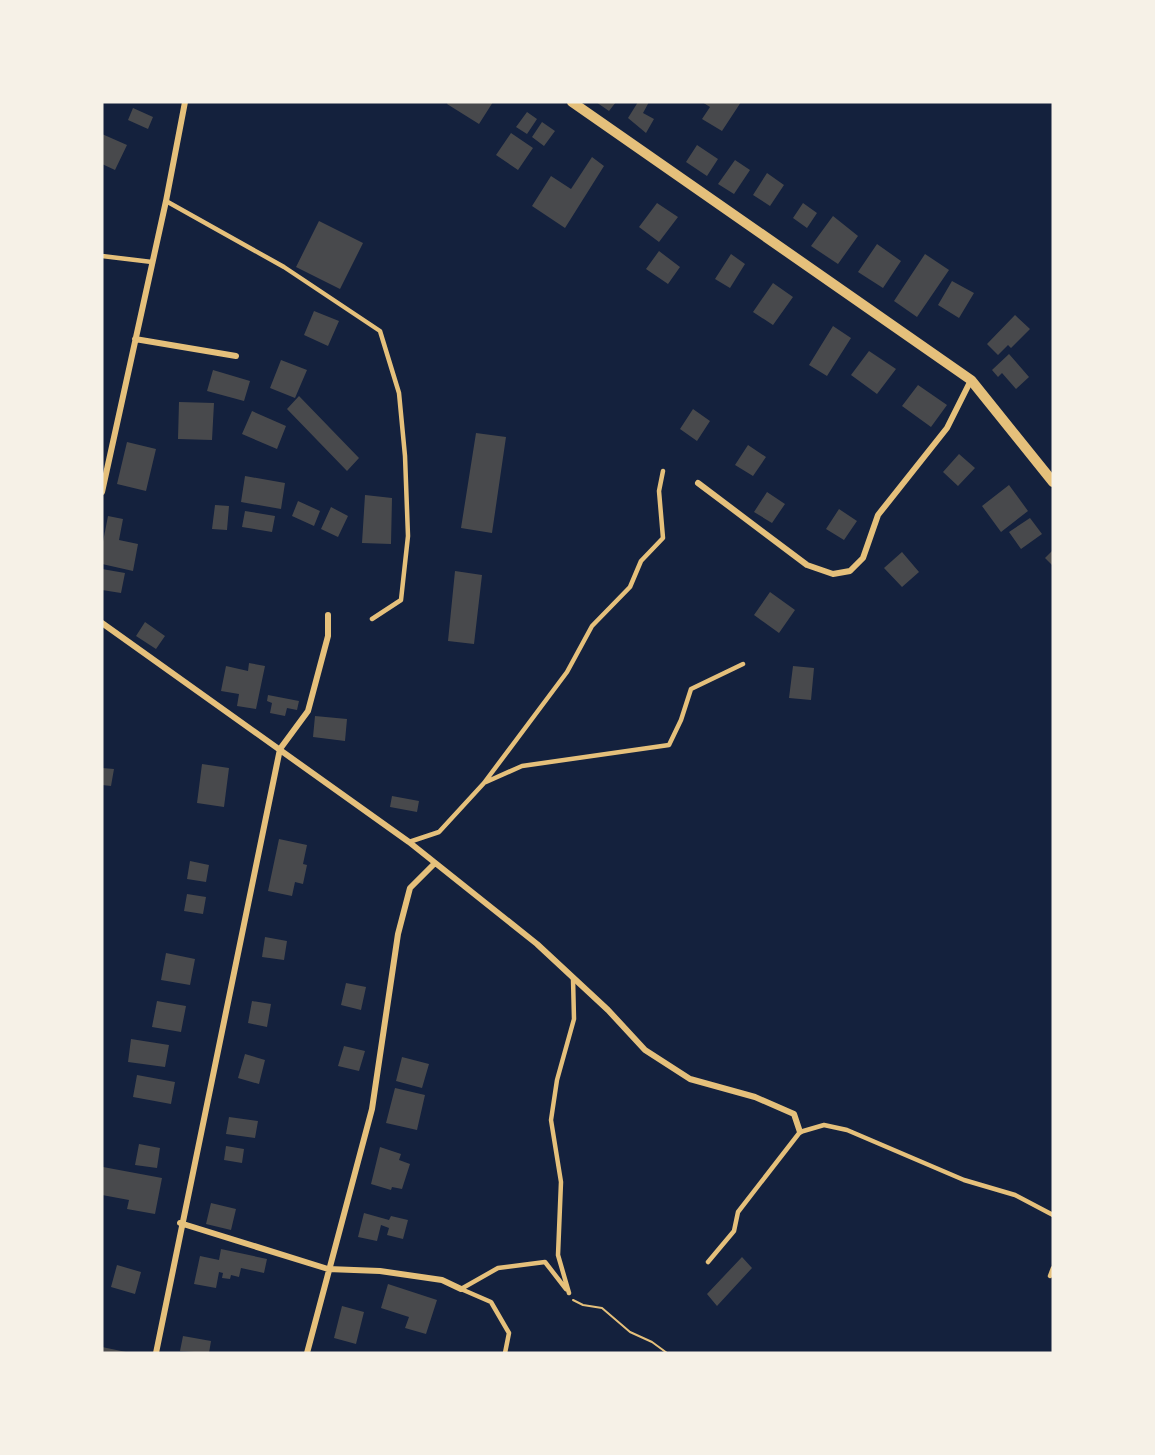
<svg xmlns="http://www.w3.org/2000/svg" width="1155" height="1455" font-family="Ubuntu,sans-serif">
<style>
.building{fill:#48494c}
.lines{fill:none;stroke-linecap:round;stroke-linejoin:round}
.path{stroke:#e5c07b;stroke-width:2}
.service{stroke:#e5c07b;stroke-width:4.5}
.minor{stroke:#e5c07b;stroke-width:6}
.tertiary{stroke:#e5c07b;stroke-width:10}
</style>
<rect width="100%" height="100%" fill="#14213d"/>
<path class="building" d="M448,102h45l-14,22 -32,-20z
M596,102h20l-7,9z
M638,102h11l-6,11 11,6 -8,14 -18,-15z
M702,102h39l-19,29 -20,-12 8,-12z
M133,108l20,9 -5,12 -20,-9z
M527,112l10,7 -10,15 -11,-7z
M542,122l13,9 -11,15 -12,-9z
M511,133l22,15 -15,22 -22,-15z
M102,134l25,11 -12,25 -13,-6z
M697,145l21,14 -11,17 -21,-14z
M592,157l12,9 -39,62 -33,-22 19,-30 20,13z
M735,160l15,10 -16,24 -16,-10z
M767,173l17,12 -14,21 -17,-11z
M657,203l21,14 -19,25 -20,-15z
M803,203l14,10 -10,15 -14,-10z
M833,216l25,20 -20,28 -27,-18z
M319,221l44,22 -23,46 -44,-22z
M877,244l24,17 -18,27 -25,-16z
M659,251l21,16 -12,17 -22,-15z
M731,254l14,10 -15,24 -15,-9z
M925,254l24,16 -32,47 -23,-16z
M952,281l22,12 -15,25 -21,-13z
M773,283l20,14 -20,28 -20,-13z
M314,311l25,10 -11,25 -24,-11z
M1015,315l15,14 -19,19 -3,-3 -10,10 -11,-11z
M833,326l18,12 -24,38 -18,-11z
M869,351l27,18 -19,25 -26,-19z
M1009,354l20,23 -13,12 -14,-16 -4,4 -6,-7z
M281,360l26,10 -12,28 -25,-10z
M213,370l37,11 -6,20 -37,-10z
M918,385l29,20 -16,22 -29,-21z
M299,396l60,62 -12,13 -60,-62z
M179,402l35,1 -2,37 -34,-1z
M693,409l17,12 -13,20 -17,-12z
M252,411l34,15 -9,23 -35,-15z
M476,433l30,4 -14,96 -31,-5z
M127,442l29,7 -10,42 -29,-7z
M748,445l18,12 -13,19 -18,-11z
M959,454l16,14 -17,18 -15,-14z
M245,476l40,7 -4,26 -40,-7z
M1009,485l19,26 -27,21 -19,-26z
M767,492l18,12 -13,19 -18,-11z
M365,495l27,3 -1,46 -29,-1z
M298,501l22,10 -6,15 -22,-10z
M215,505l14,1 -2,24 -15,-1z
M331,507l17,9 -10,21 -17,-8z
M839,509l18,12 -13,19 -18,-11z
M245,511l30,5 -3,16 -30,-5z
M108,516l15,3 -4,21 19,4 -5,27 -31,-7v-17z
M1030,518l12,16 -21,15 -12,-17z
M1053,550v16l-8,-8z
M902,552l17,20 -17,15 -18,-19z
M102,569l23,4 -4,20 -19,-3z
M455,571l27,4 -8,69 -26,-3z
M770,592l25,18 -16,23 -25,-18z
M145,622l20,14 -9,13 -20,-13z
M249,663l16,3 -9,43 -19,-3 2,-12 -18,-3 5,-25 22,5z
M793,666l21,2 -3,32 -22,-2z
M268,695l31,6 -2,9 -10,-2 -2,8 -15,-3 2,-10 -5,-2z
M315,716l32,3 -2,22 -32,-4z
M202,764l27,4 -5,39 -27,-4z
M102,768l12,1 -3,17 -9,-1z
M392,796l27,5 -2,11 -27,-5z
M279,839l28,6 -4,19 4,1 -4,19 -8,-2 -3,14 -24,-5z
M190,861l19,4 -3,17 -19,-3z
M187,894l19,3 -3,17 -19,-3z
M265,937l22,4 -3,19 -22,-3z
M166,953l29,6 -5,26 -29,-5z
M346,983l20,4 -5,23 -20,-5z
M157,1001l29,5 -5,26 -29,-5z
M252,1001l19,3 -4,23 -19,-4z
M131,1039l38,6 -4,22 -37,-5z
M344,1046l21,5 -6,20 -21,-5z
M245,1054l20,6 -6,24 -21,-6z
M402,1057l27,7 -7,24 -26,-7z
M137,1075l38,7 -4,22 -38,-7z
M395,1088l30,7 -8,35 -31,-7z
M229,1117l29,4 -3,17 -29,-4z
M139,1144l21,4 -3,20 -22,-3z
M226,1146l18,3 -2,14 -18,-3z
M380,1147l21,7 -2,6 11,4 -8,25 -10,-2 -1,3 -20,-6z
M103,1167l59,11 -7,36 -28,-5 2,-9 -27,-5z
M211,1203l25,6 -5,21 -25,-6z
M364,1213l25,7 2,-4 17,4 -5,19 -16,-4 2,-7 -8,-3 -4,16 -19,-4z
M221,1249l46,10 -3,14 -23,-5 -2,9 -8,-2 -1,4 -8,-1 1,-5 -4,-1 -3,16 -22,-4 6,-28 19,4z
M742,1257l10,11 -35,38 -10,-12z
M117,1265l24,7 -6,22 -24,-7z
M388,1284l49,16 -11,34 -21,-6 4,-11 -28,-9z
M342,1306l22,6 -8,32 -22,-6z
M183,1336l28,5 -2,12 -29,-2z
M102,1347l24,5v1h-24z"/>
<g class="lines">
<path class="path" d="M573,1300l10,5 19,3 28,24 22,10 15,11"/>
<path class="service" d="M166,201l118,66 96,64 19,62 6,63 3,80 -7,64 -29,19
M102,256l50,6
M486,782l36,-16 147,-21 12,-25 10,-31 52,-25
M409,842l30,-10 45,-49 83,-111 25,-46 38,-39 11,-26 22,-23 -4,-47 4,-20
M708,1262l26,-31 4,-19 62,-80 24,-7 23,5 117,50 51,15 38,20
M1050,1276l3,-8
M461,1289l37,-21 47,-6 21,27
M461,1289l30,13 18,31 -4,20
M569,1293l-11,-38 3,-73 -10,-62 6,-40 17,-61 -1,-41"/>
<path class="minor" d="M135,339l101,17
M698,483l109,82 26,9 17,-3 13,-13 15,-43 69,-87 24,-48
M102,492l64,-291 19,-99
M102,623l307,219 128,102 71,66 37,40 45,29 65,18 39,17 6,18
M180,1223l148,46 52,2 62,9 19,9
M156,1353l124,-604 28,-38 20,-75v-21
M307,1353l65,-244 26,-175 12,-46 25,-25"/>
<path class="tertiary" d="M572,102l399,278 82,102"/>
</g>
<rect width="1155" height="1455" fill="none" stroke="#f6f1e7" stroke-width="207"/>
</svg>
